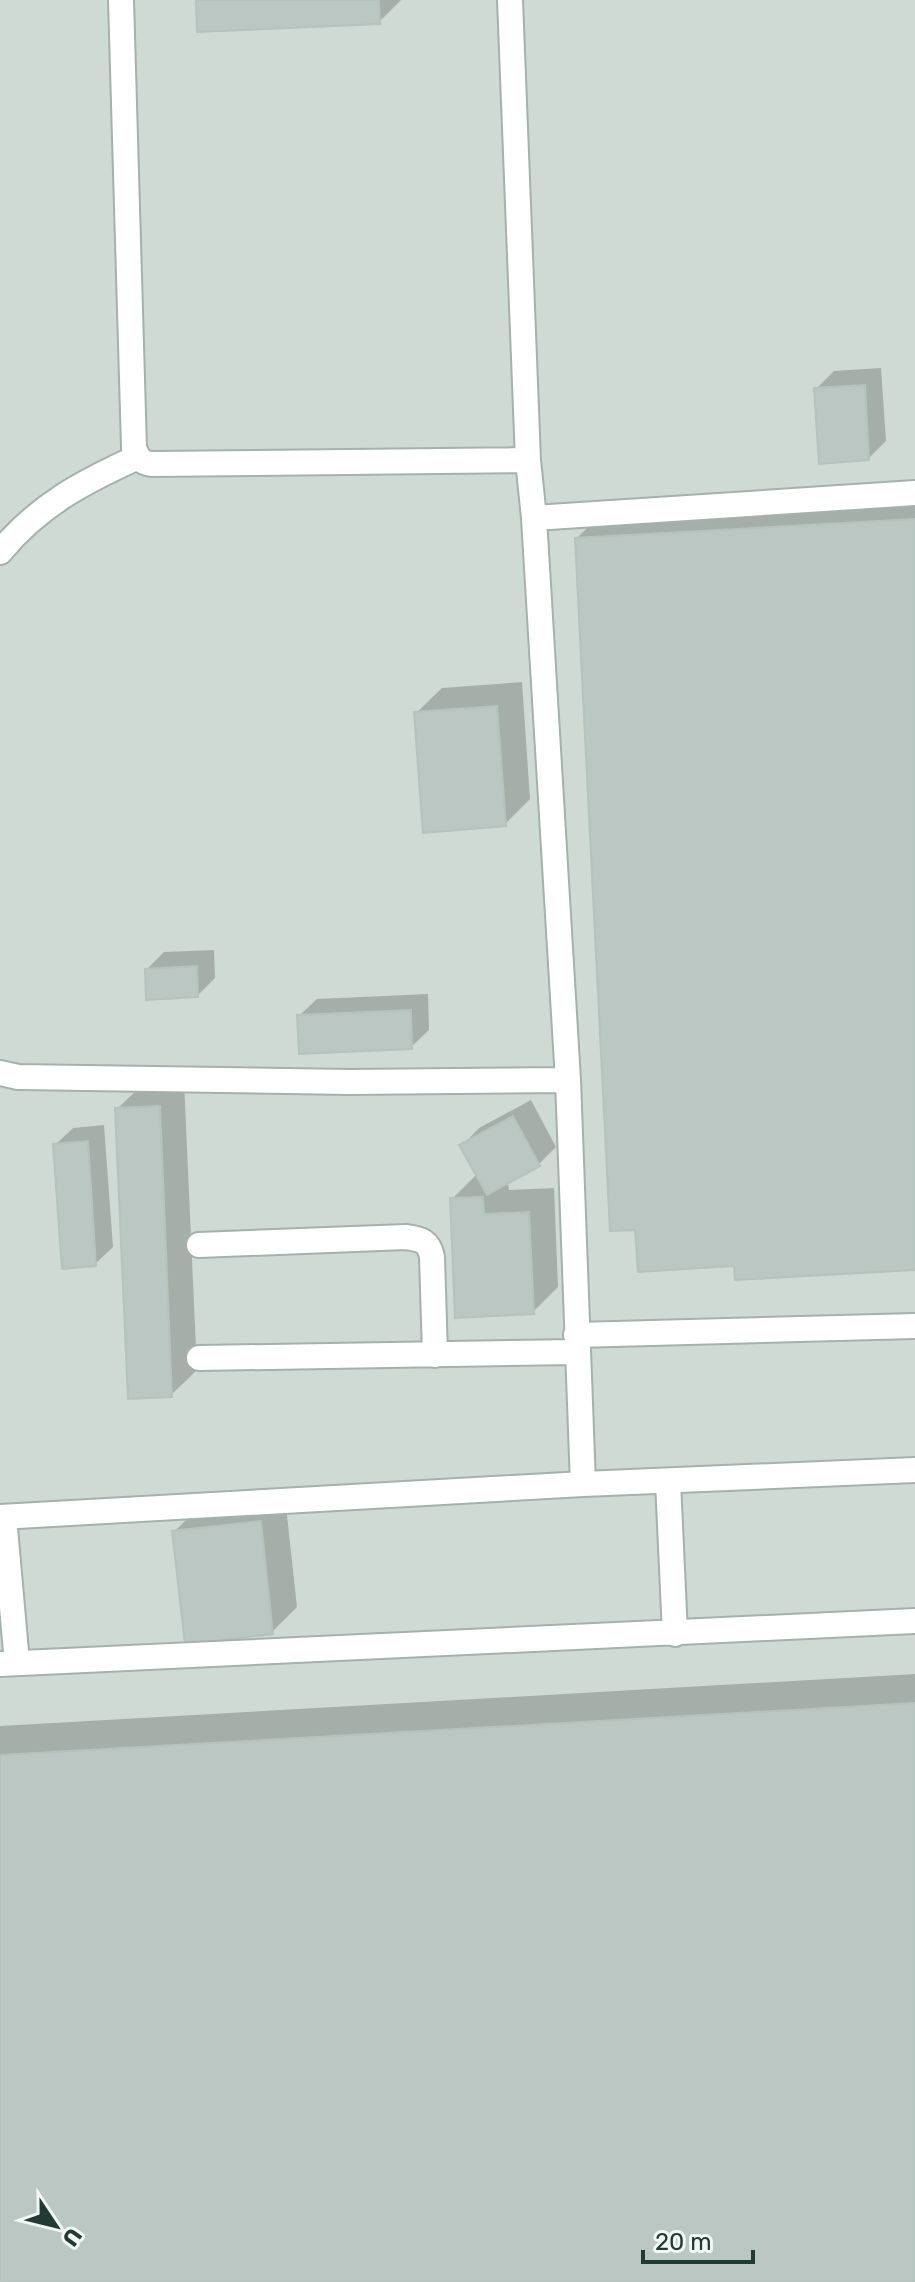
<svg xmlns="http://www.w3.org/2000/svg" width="915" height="2282" font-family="Rubik,sans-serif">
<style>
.built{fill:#d0dad5}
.shadow{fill:#0003}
.building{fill:#bac7c2;stroke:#b4c3bd;stroke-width:2}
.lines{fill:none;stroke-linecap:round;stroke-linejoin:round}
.minor-casing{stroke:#a4b1ad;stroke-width:28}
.minor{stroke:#fff;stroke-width:24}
</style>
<rect width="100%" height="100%" fill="#e1eae6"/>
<path class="built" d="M0,0h915v2282h-915z"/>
<path class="shadow" d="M198,0h203l-22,22z
M881,368l5,73 -18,18 -51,-71 17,-17z
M915,490v778l-338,-730 31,-31z
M522,682l8,117 -25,25 -89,-111 26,-25z
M214,950l1,28 -17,17 -51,-26 17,-17z
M428,994l1,36 -18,17 -112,-31 18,-17z
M184,1081l13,289 -26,25 -54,-286 26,-25z
M531,1100l25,47 -18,18 -30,16 1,9 45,-2 4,99 -25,25 -81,-113 25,-25 -15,-28 17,-18z
M104,1125l9,122 -18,17 -40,-119 18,-17z
M285,1497l12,110 -25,25 -98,-100 25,-25z
M915,1674v608h-915v-556z"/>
<path class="building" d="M196,0h183l1,24 -183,8z
M865,385l4,75 -50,4 -5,-76z
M915,519v751l-180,10 -1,-14 -96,6 -3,-42 -25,1 -35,-693z
M497,706l9,120 -83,7 -9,-121z
M197,966l1,31 -52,3 -1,-31z
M411,1010l1,39 -113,5 -2,-39z
M160,1106l12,291 -44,2 -13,-291z
M513,1116l27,50 -53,29 -28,-50z
M88,1141l8,125 -34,3 -9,-125z
M483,1197l1,17 45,-2 5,102 -79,4 -5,-120z
M261,1521l12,113 -88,10 -13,-113z
M915,1703v579h-915v-527z"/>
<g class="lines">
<defs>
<path id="minor" d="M121,0l13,448c4,10 7,15 18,16l376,-4
M510,0l18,460 6,58 34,562 15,404
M534,518l381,-25
M0,552c39,-47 83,-70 138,-95
M0,1073l18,4 332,5 218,-2
M199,1245l207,-8c15,2 23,4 26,20l3,98
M576,1335l339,-9
M199,1358l378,-6
M668,1482l7,152
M0,1517l583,-33 332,-14
M4,1517l13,146
M0,1664l915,-43"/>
</defs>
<use href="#minor" class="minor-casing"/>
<use href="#minor" class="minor"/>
</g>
<g transform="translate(56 2226) rotate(125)" stroke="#f1f7f4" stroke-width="6" paint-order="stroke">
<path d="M0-6L14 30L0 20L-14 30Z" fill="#233933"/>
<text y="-12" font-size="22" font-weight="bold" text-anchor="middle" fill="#233933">U</text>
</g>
<path d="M643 2250v12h110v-12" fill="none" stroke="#233933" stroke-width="4"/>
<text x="655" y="2250" font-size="24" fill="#233933" stroke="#f1f7f4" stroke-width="6" paint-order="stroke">20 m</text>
</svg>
